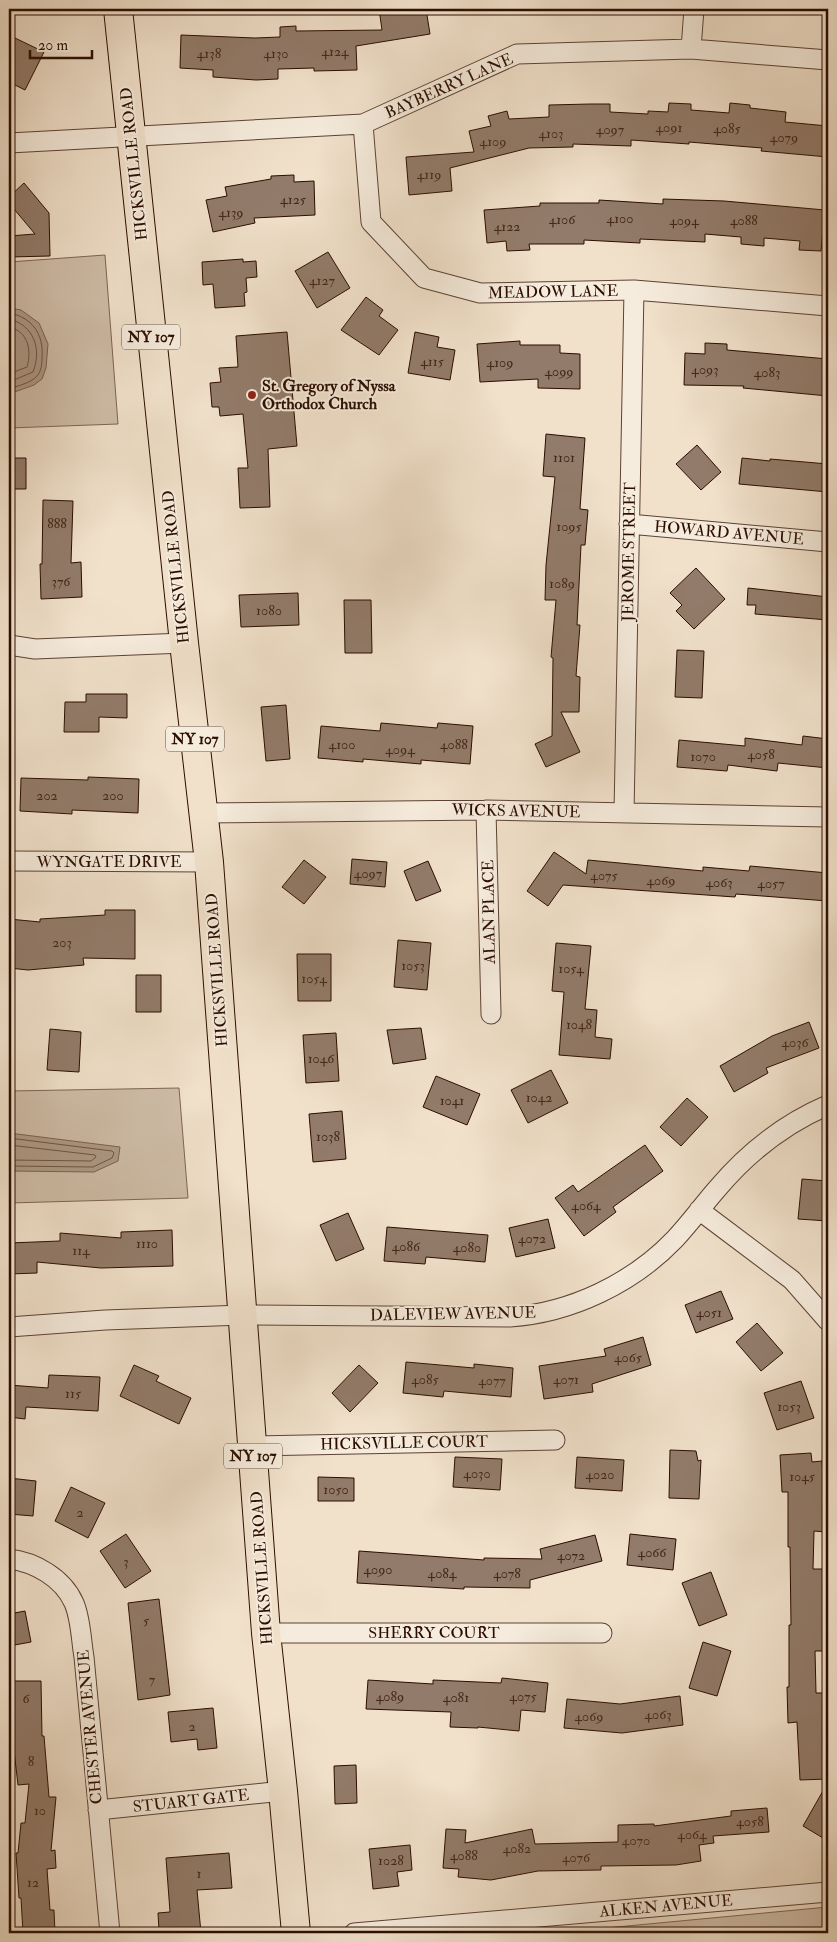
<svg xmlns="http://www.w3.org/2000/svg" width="837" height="1942" viewBox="0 0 837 1942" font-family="'IM FELL Double Pica',serif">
<rect width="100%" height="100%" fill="#f1e1cb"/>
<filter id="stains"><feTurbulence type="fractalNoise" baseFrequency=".004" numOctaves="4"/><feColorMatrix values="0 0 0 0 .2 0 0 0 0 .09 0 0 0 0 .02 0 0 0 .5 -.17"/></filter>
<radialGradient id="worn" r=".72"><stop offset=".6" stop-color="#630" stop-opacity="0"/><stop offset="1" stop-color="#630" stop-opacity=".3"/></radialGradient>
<!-- green -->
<path fill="#cfbda8" stroke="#7d6554" d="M105,255L118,424L9,428V262Z
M179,1088L188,1198L9,1203V1091Z
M828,1907V1933H553Z"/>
<!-- water -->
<path fill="#ae9986" stroke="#7a6150" d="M10,308L21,310L39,323L48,344L46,368L42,379L34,385L9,394V309Z
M9,1133L120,1147L118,1161L94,1172L9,1171Z"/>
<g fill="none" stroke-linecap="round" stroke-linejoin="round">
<!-- shore -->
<path stroke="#6c5343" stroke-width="1" d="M9,313C32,317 44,334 42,358C42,364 41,372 37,376C31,383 17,386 9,389
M9,319C34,325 42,349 33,372L9,382
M9,327C28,331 32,350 27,367L9,374
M9,1138L112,1151L114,1153L112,1158L93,1167L9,1166
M9,1145L95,1155L96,1157L91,1161L9,1160"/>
</g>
<!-- building -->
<path fill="#927b6a" stroke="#2b0d00" d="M379,9H426L430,34L356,46L357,70L314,71V68L278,69V79L256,80L213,77V70L180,68L181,35L255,38L280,37V27L296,26V31L382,30Z
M15,38L44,52L25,90L9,82V52Z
M669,103L691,104V110L729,113L730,103L750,105V108L786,112L785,122L828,126V157L761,151L762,148L689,142V144L631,140V146L573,144V147L529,148L450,168L452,191L409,195L406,157L474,152L469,131L491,126L488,116L507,111L509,119L549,117V105L590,104H610V112L648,114V111L668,112Z
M294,175V182L314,181L315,215L254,218L255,223L213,232L206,200L227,196L225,187L271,179V176Z
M24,183L49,213L50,256L9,257V236L35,234L9,203V197Z
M663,199L724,201L825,210L821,251L799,250L800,241L764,238V246L741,244V237L705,234V242L640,239V243L584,240V244H529L530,250L507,251L506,241L487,243L484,210L540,206V203H599V200L663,204Z
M328,252L350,288L317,308L295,271Z
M243,259V262L256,261L257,277L246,278L247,292L244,293L245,306L215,308L213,284L203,285L202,262Z
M366,297L383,310L379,316L398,330L379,355L341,330Z
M287,332L297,446L268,449L270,507L240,508L238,468H248L243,414L220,416L219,407H212L210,383L221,382L219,368L238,367L236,336Z
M415,332L439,337L437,347L455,350L450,380L408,373Z
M520,341V345H560V353L580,354V389L538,388V379L480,382L477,344Z
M705,343L727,344V350L828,359V396L743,388L744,386L684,385L685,353L705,354Z
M546,434L585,438L580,509L588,510L585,545H581L577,625H580L576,676L580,677L579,712H561L580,752L546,767L535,744L552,736L553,658L551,657L556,600H545L546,565L555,477L543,476Z
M697,445L721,472L701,490L676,464Z
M9,458H26V489H9Z
M742,458L770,461V459L828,464V492L739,484Z
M43,500L73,501L71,563L81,562L82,597L41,599L40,564H42Z
M696,568L725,599L694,629L676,611L682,605L670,593Z
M748,588L828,597V620L755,614L756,605H747Z
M298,593L299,625L241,627L239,595Z
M344,600H371L372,653H345Z
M677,650L704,651L702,698L675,697Z
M86,694H127V718L99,717V732H64L65,702H86Z
M286,705L290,759L266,761L261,707Z
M381,723L437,728L438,723L473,726L470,764L421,760V764L363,759V762L318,758L321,726L380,731Z
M803,736L828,739V768L778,763L777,771L728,765L727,771L677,767L679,740L745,746V738L802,745Z
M88,777L139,779L138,813L72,810V814L20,811L21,778L88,780Z
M554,852L586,874L588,860L703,871V867L749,871L750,866L828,873V901L736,894L735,897L563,885L548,906L527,891Z
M352,859L387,862L385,887L350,884Z
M304,860L326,877L304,904L282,887Z
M428,861L441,891L416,901L404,871Z
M105,910H135V959L83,958L84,965L28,970L9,968V919L40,922V919L105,915Z
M398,940L431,943L427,990L394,987Z
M556,943L591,946L585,1009L597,1010L595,1037L612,1039L610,1059L559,1055L564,992L552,991Z
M297,954H331V1001H298Z
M136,975H161V1012H136Z
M809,1022L819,1048L766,1068L768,1073L734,1092L720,1066L772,1036Z
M421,1028L426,1059L393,1064L387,1030Z
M50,1029L81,1032L79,1072L47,1070Z
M336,1033L339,1081L306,1083L303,1035Z
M551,1070L568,1103L528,1123L511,1090Z
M436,1076L480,1094L467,1125L423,1107Z
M687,1098L708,1117L681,1146L660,1127Z
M342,1111L346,1159L313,1162L309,1114Z
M645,1145L663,1171L613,1207L616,1212L584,1236L555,1198L573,1185L578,1192Z
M802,1179L828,1181V1221L798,1219Z
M348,1213L364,1249L336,1261L320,1225Z
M548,1219L555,1248L516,1257L509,1228Z
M387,1227L488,1235L485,1262L426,1257L425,1264L384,1261Z
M172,1230L173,1266L101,1268L37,1262V1273L9,1274V1243L60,1241V1233L121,1238V1232Z
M721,1291L733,1319L696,1333L685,1305Z
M757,1323L783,1353L761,1371L736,1342Z
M643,1337L651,1365L592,1384L593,1392L544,1399L539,1366L606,1356L604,1349Z
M406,1362L474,1368V1364L513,1368L511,1397L444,1391L443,1397L403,1393Z
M134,1365L159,1376L156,1381L191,1398L179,1424L120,1396Z
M359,1365L378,1383L350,1412L332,1393Z
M49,1375L100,1377L98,1411L26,1407L25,1419L9,1417V1385L48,1388Z
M801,1381L814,1418L777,1430L764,1393Z
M670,1450L696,1451L698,1461L701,1460L699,1499L669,1498Z
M811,1453L812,1462L822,1461L826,1515V1532L814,1531L813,1569H828V1651H815L816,1693H828V1768H827V1779L800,1780L797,1722L788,1723L787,1687H789V1625H791L790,1547H788V1492H782L780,1455Z
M455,1457L502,1459L500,1490L453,1487Z
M577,1457L624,1460L622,1491L575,1488Z
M318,1477L354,1478V1501H318Z
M9,1478L36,1481L33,1516L9,1514Z
M71,1487L105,1503L88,1538L55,1521Z
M126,1534L151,1571L125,1588L100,1551Z
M630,1534L676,1539L673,1570L627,1565Z
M595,1535L602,1561L530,1580V1588L464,1587V1589L357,1583L359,1551L484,1560V1558L542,1559L540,1549Z
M711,1572L727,1615L699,1626L682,1583Z
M159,1599L170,1695L138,1700L128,1603Z
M25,1611L31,1642L9,1646V1614Z
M703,1642L731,1651L717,1696L689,1688Z
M502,1678L548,1683L545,1712L521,1710L519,1731L478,1727V1728L450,1727L451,1712L366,1709L368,1680L433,1684V1680L501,1683Z
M10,1681H41L42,1736H44L49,1797H56L51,1851L55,1850L56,1868L47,1869L50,1910H54L55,1933H23L21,1898H19L16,1853H18L21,1823H25L29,1784L18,1785L10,1716Z
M680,1696L683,1725L622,1733L564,1728L567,1699L620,1704Z
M213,1708L217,1748L198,1750L197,1739L171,1742L168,1712Z
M356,1765L357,1803L335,1804L334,1766Z
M828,1782V1841L803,1826Z
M767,1808L769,1832L713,1836L714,1843L699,1845L701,1861L676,1865L601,1866V1870L538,1871L491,1880L458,1877L459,1869L443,1868L446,1829L466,1830L465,1843L532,1829L535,1844L618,1842V1825L654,1824V1826L731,1816V1811Z
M410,1845L412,1870L397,1872L399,1886L373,1889L369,1849Z
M229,1853L232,1888L197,1890L201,1933H170V1930H159L158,1913L170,1912L166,1858Z"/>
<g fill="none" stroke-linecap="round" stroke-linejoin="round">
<!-- minor casing -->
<g stroke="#5c4233" stroke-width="21">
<path id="minor" d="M691,49L694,9
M363,124L371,222L424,278L480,293L634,290L828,306
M9,143L363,124L517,54L691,49L828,60
M629,524L828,542
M9,645L35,649L184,643
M486,810L491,1014
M203,813L486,810L828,817
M624,813L634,290
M9,861L209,862
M699,1210L792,1280L828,1321
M9,1327L105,1320L243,1315L510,1317C571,1313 633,1283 675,1239C690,1223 703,1205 717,1189C748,1152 784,1124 828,1105
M253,1446L555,1440
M9,1559C35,1562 63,1578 74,1603C81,1619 81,1640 84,1657L110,1933
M266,1633H602
M98,1810L283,1791
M354,1933L828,1892"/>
</g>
<!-- primary casing -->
<g stroke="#2b0d00" stroke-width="30">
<path id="primary" d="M118,9L184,643L209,862L266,1633L283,1791L296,1933"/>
</g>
<!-- minor -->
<use href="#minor" stroke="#f6ecdd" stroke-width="19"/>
<!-- primary -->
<use href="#primary" stroke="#f1e1cb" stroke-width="28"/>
</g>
<!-- markers -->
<circle fill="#8f2418" stroke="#f6ecdd" stroke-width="2" cx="252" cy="395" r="5"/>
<g text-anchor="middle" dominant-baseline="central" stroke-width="4" stroke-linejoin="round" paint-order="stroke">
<!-- number labels -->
<g font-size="14" fill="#45281a">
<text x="335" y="51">4124</text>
<text x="209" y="53">4138</text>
<text x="276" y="53">4130</text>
<text x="669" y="127">4091</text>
<text x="727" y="128">4085</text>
<text x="610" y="129">4097</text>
<text x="551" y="133">4103</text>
<text x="784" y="137">4079</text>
<text x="493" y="141">4109</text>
<text x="429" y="174">4119</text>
<text x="293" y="199">4125</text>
<text x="231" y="212">4139</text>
<text x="620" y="218">4100</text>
<text x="562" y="219">4106</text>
<text x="684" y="220">4094</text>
<text x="744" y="220">4088</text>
<text x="507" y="226">4122</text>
<text x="322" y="280">4127</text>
<text x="432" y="361">4115</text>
<text x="500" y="362">4109</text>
<text x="705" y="369">4093</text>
<text x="559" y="371">4099</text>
<text x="767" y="372">4083</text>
<text x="564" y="457">1101</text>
<text x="57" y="523">888</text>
<text x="569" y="526">1095</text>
<text x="61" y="581">376</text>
<text x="562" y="583">1089</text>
<text x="269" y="610">1080</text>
<text x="342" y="744">4100</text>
<text x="454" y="744">4088</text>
<text x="400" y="749">4094</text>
<text x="761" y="754">4058</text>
<text x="703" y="756">1070</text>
<text x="47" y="795">202</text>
<text x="113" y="795">200</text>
<text x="368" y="873">4097</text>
<text x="604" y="875">4075</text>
<text x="661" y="880">4069</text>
<text x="719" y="882">4063</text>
<text x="771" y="883">4057</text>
<text x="62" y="942">203</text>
<text x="413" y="965">1053</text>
<text x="571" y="968">1054</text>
<text x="314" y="978">1054</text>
<text x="579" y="1024">1048</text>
<text x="795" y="1042">4036</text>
<text x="321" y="1058">1046</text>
<text x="539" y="1097">1042</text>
<text x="452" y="1100">1041</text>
<text x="328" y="1136">1038</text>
<text x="586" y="1205">4064</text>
<text x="532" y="1238">4072</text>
<text x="147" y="1243">1110</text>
<text x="406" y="1246">4086</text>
<text x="467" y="1247">4080</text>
<text x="81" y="1250">114</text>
<text x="709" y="1312">4051</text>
<text x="628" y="1357">4065</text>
<text x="425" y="1379">4085</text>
<text x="566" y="1379">4071</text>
<text x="492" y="1380">4077</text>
<text x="73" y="1393">115</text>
<text x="789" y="1406">1053</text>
<text x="477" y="1473">4030</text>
<text x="600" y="1474">4020</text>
<text x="802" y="1476">1045</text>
<text x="336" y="1489">1050</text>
<text x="80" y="1512">2</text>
<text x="652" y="1552">4066</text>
<text x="571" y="1555">4072</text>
<text x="126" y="1561">3</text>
<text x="378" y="1569">4090</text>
<text x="442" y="1573">4084</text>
<text x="507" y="1573">4078</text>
<text x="146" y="1620">5</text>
<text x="152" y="1679">7</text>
<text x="390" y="1696">4089</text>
<text x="523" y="1696">4075</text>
<text x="456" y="1697">4081</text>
<text x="26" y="1698">6</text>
<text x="658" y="1714">4063</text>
<text x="589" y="1716">4069</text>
<text x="192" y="1726">2</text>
<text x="31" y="1761">8</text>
<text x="40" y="1810">10</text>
<text x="750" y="1821">4058</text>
<text x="692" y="1834">4064</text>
<text x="636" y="1840">4070</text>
<text x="517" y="1848">4082</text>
<text x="464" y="1855">4088</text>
<text x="576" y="1857">4076</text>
<text x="391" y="1860">1028</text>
<text x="199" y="1873">1</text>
<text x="33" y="1882">12</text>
</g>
<!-- shield labels -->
<g fill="#f6ecdd" stroke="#685042" stroke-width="1">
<rect x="122" y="324.5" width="58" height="25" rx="4"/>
<rect x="166" y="726.5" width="58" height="25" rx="4"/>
<rect x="224" y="1443.5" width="58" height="25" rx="4"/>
</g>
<g font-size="15" font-weight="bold" fill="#2b0d00">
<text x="151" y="337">NY 107</text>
<text x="195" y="739">NY 107</text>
<text x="253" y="1456">NY 107</text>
</g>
<!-- street labels -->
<g font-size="16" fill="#2b0d00" stroke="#f6ecdd">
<text transform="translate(449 86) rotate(-24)">BAYBERRY LANE</text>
<text transform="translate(134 164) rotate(-96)">HICKSVILLE ROAD</text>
<text transform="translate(553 292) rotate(-1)">MEADOW LANE</text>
<text transform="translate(729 533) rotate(5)">HOWARD AVENUE</text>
<text transform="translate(629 552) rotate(-89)">JEROME STREET</text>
<text transform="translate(176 567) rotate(-96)">HICKSVILLE ROAD</text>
<text transform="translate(516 811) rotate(1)">WICKS AVENUE</text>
<text x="109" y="862">WYNGATE DRIVE</text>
<text transform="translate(489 912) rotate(-91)">ALAN PLACE</text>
<text transform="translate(217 970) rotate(-94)">HICKSVILLE ROAD</text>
<text transform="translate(453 1314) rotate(-1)">DALEVIEW AVENUE</text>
<text transform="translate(404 1443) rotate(-1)">HICKSVILLE COURT</text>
<text transform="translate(262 1568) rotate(-94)">HICKSVILLE ROAD</text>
<text x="434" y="1633">SHERRY COURT</text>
<text transform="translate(90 1727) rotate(-95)">CHESTER AVENUE</text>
<text transform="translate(191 1801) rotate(-6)">STUART GATE</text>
<text transform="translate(666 1906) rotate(-5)">ALKEN AVENUE</text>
</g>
<!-- poi labels -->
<g font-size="16" font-weight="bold" fill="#2b0d00" stroke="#f6ecdd" text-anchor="start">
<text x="262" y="386">St. Gregory of Nyssa<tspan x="262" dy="18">Orthodox Church</tspan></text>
</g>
</g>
<!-- margin -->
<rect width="837" height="1942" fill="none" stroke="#f1e1cb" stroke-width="30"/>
<rect x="10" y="10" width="817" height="1922" fill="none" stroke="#2b0d00" stroke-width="2.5"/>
<rect x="15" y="15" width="807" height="1912" fill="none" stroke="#2b0d00"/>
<!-- scale -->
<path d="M30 50v8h62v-8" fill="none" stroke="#2b0d00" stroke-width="2.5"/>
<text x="38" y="50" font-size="15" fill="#2b0d00" stroke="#f6ecdd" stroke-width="4" paint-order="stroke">20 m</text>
<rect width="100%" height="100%" filter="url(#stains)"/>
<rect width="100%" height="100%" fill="url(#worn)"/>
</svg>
